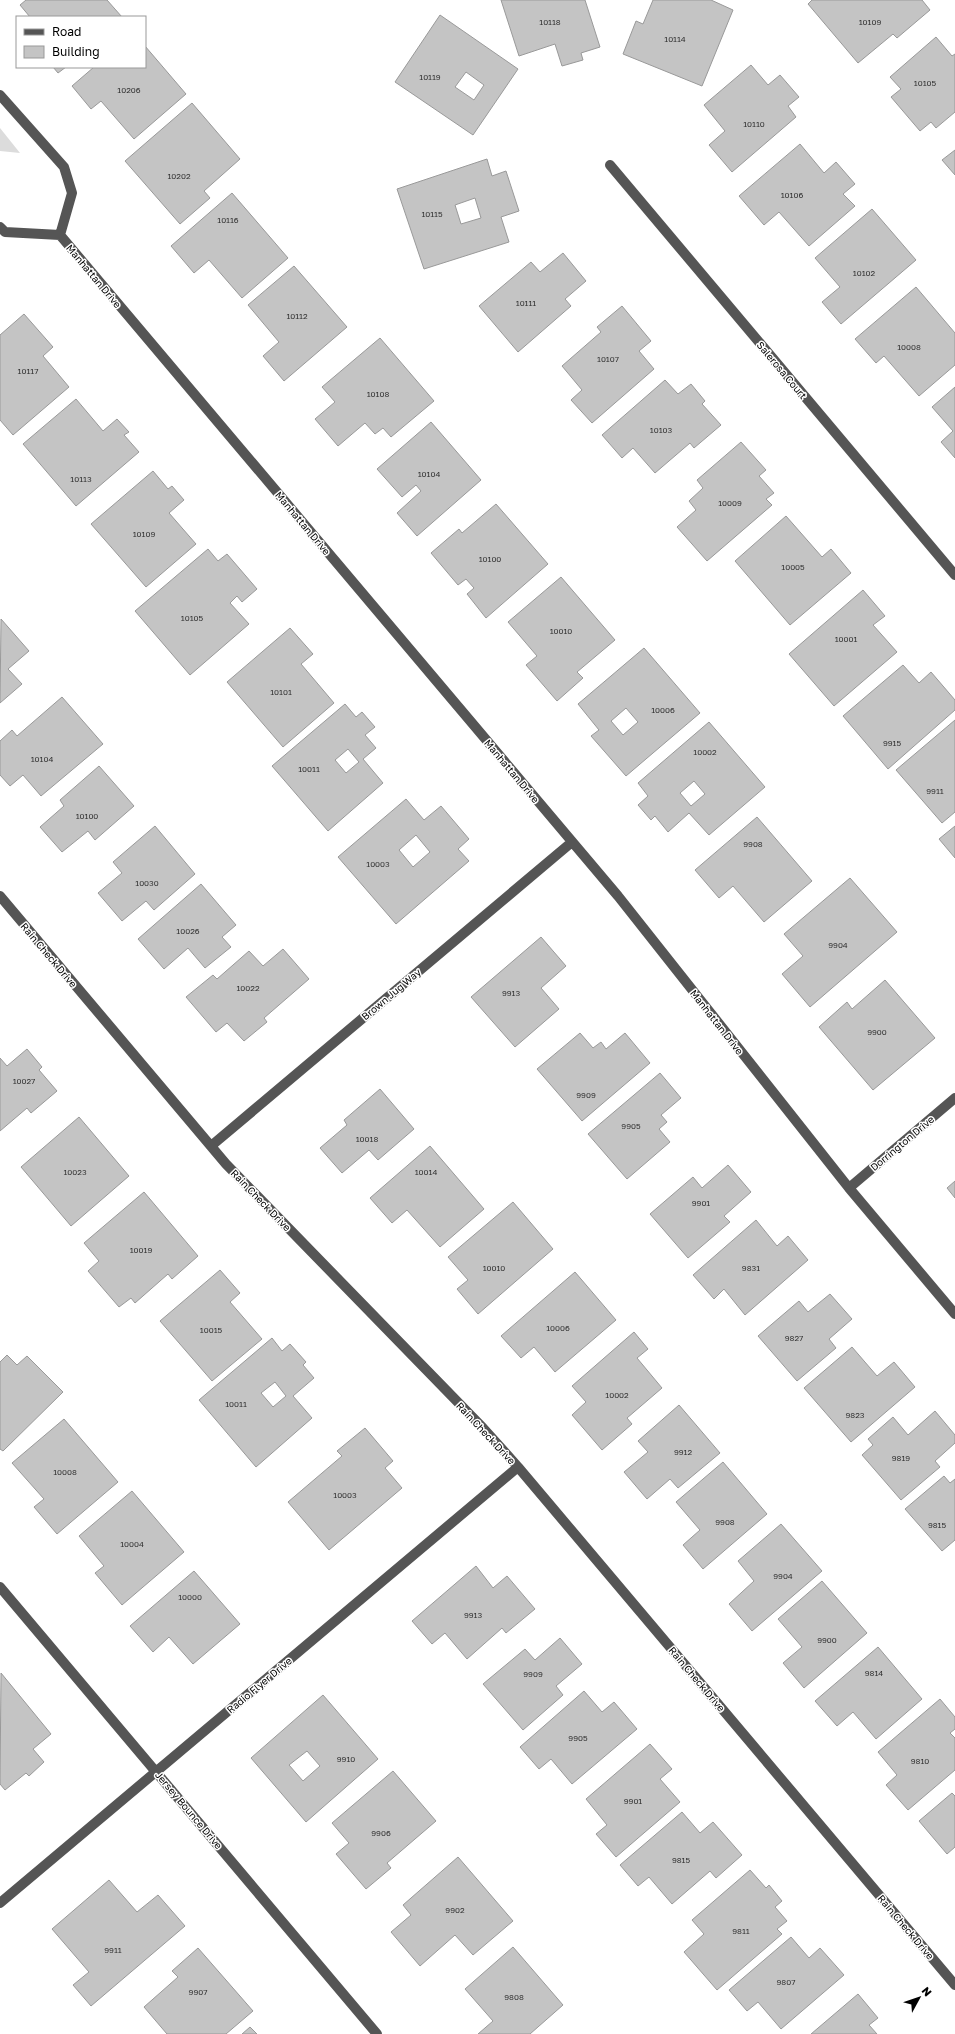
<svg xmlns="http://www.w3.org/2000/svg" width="955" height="2034" viewBox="0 0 955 2034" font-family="'Golos Text',sans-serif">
<rect width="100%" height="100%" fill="#fff"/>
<!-- green -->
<path fill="#dcdcdc" d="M0,128L20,153L0,151Z"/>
<!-- building -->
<path fill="#c4c4c4" stroke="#999" fill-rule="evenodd" d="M26,0H107L122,17H30L20,5Z
M501,0H585L600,47L581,53L583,60L562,66L555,44L519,56Z
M653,0H711L733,10L702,86L623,54L636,21L643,24Z
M812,0H922L930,10L897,38L893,34L858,63L808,4Z
M440,15L518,69L473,135L395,82ZM466,72L484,85L474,100L455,87Z
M936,37L952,56L955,54V112L936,128L931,122L920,131L891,97L901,89L890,77Z
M145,46L186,94L134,139L101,101L91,109L72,86L94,67H145Z
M751,65L768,85L780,75L799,97L788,106L796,117L732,172L709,145L725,131L704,105Z
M53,67H66L58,73Z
M192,103L240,159L204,191L210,198L180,224L125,161Z
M800,144L824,173L836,162L855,184L843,194L855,206L809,246L779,212L764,225L739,196Z
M955,150V175L942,160Z
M487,159L492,176L506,171L519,211L501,217L509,242L424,269L397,189ZM475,198L481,218L461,224L455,205Z
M232,193L288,258L242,298L209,260L194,273L171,246Z
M872,209L916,260L841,324L822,302L840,287L815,258Z
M563,253L586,281L565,299L571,306L518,352L479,306L531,262L540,272Z
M294,266L347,327L284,381L263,356L279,342L248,305Z
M916,287L955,333V365L919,396L884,356L876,363L855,339Z
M622,306L651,341L639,351L654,369L592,423L571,400L582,390L562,366L601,332L597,327Z
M24,314L53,347L43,356L69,387L13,435L0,420V335Z
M380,338L434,401L391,437L383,428L375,434L365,423L338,446L315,419L335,402L322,387Z
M665,380L678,394L691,384L705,401L702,404L721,425L694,448L690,443L655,473L633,448L622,458L602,435Z
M955,387V458L941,442L953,431L932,407Z
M76,399L103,431L117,419L129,432L124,435L139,452L76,506L23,444Z
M431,422L481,480L417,536L397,513L421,491L416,485L402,497L377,469Z
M741,442L766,470L759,476L774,493L766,499L772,505L707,561L677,527L696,510L689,501L703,488L697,480Z
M153,471L168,489L172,486L184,500L169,513L196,544L146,587L91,524Z
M496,504L548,564L486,618L467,594L474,588L466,579L458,585L431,553L459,529L462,533Z
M786,516L822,557L831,549L851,573L790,625L735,561Z
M208,549L218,561L227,554L257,589L242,602L237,596L230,603L249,624L190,675L135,611Z
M561,577L615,640L577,672L583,678L557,701L526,665L537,656L508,622Z
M863,590L885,616L873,625L897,652L834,706L789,654Z
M1,619L29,651L8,669L22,684L0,703Z
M290,628L313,654L301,664L334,703L283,747L227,682Z
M644,648L700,713L626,776L591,736L599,730L578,704ZM626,708L638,722L623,735L611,721Z
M903,665L919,683L931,672L955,700V710L888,769L843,716Z
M62,697L103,744L41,796L23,775L10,786L0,775V741L12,730L17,736Z
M345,704L356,717L362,712L375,727L365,735L376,748L363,759L383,783L328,831L272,766ZM348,749L359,762L346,773L335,760Z
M955,720V812L942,823L896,770Z
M709,722L765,787L709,835L689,813L668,832L655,816L651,820L638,805L648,796L638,783ZM694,781L705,794L691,806L680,793Z
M99,766L134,806L95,840L88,831L62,852L40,827L64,806L60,800Z
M406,799L424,820L441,806L469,839L458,849L469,861L396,924L338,857ZM416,835L430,852L413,867L399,850Z
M757,817L812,881L764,922L733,886L719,898L695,870Z
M155,826L195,874L154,910L146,901L122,921L98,893L122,873L113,862Z
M955,826V858L939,839Z
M850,878L897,932L810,1007L782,974L803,956L784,934Z
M201,884L236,925L222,937L231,947L205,968L188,948L164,969L138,939Z
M541,937L566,966L541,988L559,1009L515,1047L471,997Z
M283,949L309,979L264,1018L267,1022L244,1041L227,1023L216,1032L186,997L213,975L217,979L249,951L263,966Z
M885,980L935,1038L873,1090L819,1027L847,1002L852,1009Z
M580,1033L593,1048L601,1042L606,1049L625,1033L650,1063L582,1121L537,1069Z
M27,1049L42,1067L39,1070L57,1091L31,1113L27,1108L0,1131V1058L7,1066Z
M660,1073L681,1098L661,1115L667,1122L659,1129L670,1142L627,1179L588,1134Z
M380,1089L414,1129L378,1160L369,1150L342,1173L320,1148L347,1125L344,1120Z
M79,1117L129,1176L71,1226L21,1167Z
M430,1146L484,1209L440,1247L407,1210L392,1223L370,1198Z
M728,1165L751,1192L724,1216L730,1222L688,1258L650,1214L693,1177L702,1188Z
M955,1181V1198L947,1188Z
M144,1192L198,1256L172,1279L168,1274L135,1303L131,1298L119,1307L88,1271L99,1261L84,1243Z
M513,1202L553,1249L478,1314L457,1289L468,1280L448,1257Z
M756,1220L777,1246L788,1236L808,1260L745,1315L724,1289L714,1299L693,1275Z
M220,1270L240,1293L230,1302L262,1339L212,1381L160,1321Z
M575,1272L616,1320L555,1372L534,1347L521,1358L501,1336Z
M830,1294L852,1319L829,1339L836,1348L797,1381L758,1336L799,1301L808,1312Z
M634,1332L648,1349L637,1358L662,1388L627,1418L632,1424L602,1450L572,1415L586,1402L572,1386Z
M272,1338L282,1351L290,1344L306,1362L303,1365L314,1378L293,1396L312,1418L256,1467L199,1400ZM275,1382L286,1396L273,1407L261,1393Z
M852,1347L877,1376L894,1362L915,1387L851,1442L804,1388Z
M7,1355L17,1365L27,1356L63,1392L3,1451L0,1449V1362Z
M679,1405L720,1453L678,1488L670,1479L647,1499L624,1472L648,1452L638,1441Z
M935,1411L955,1435V1443L935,1461L940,1467L901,1500L862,1455L873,1445L868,1439L893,1417L908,1435Z
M64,1419L118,1482L57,1534L34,1507L44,1499L12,1463Z
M365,1428L393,1461L385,1468L402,1488L329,1550L288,1502L342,1456L337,1451Z
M723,1462L767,1514L703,1569L683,1545L700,1530L676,1502Z
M944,1476L950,1483L955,1479V1540L942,1551L905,1509Z
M132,1491L184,1552L122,1605L95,1573L104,1566L79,1536Z
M781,1524L822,1571L752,1631L729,1604L754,1581L738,1561Z
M476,1566L493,1588L507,1576L535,1609L506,1633L502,1628L467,1659L445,1633L432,1644L412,1621Z
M194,1571L240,1624L193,1664L169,1637L153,1652L130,1626Z
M822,1581L867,1633L804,1688L783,1663L802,1647L778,1619Z
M560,1638L582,1664L556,1686L563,1695L523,1730L483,1684L525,1649L535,1660Z
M878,1647L922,1699L876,1739L853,1712L837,1726L815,1701Z
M1,1673L51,1734L33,1749L44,1762L29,1776L26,1773L5,1790L0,1784Z
M584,1691L602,1712L614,1702L637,1729L572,1784L551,1759L539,1769L520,1747Z
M323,1695L378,1759L306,1822L251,1758ZM307,1751L320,1766L303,1781L289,1765Z
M940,1699L955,1717V1729L950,1733L955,1738V1770L908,1810L886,1785L897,1775L878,1752Z
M650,1744L672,1769L660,1779L680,1802L616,1857L596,1834L607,1825L586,1799Z
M393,1771L436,1821L387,1863L391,1868L366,1889L336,1854L349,1843L332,1823Z
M952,1793L955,1796V1847L947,1854L919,1821Z
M682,1812L700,1833L713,1822L742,1855L716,1878L710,1871L672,1904L649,1877L638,1886L620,1865Z
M458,1857L513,1921L473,1955L455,1935L420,1966L391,1932L411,1915L403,1905Z
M750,1870L766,1888L769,1885L782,1901L775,1907L787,1921L777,1929L782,1934L717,1990L684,1952L704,1934L692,1920Z
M109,1880L137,1912L158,1895L185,1926L91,2006L73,1985L89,1972L52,1929Z
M791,1937L809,1958L820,1948L844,1975L781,2029L758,2002L747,2011L729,1990Z
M513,1947L563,2005L530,2034H478L493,2021L465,1989Z
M198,1948L253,2011L226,2034H167L144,2007L178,1977L172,1971Z
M858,1994L878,2018L869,2025L877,2034H811Z
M250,2027L257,2034H242Z"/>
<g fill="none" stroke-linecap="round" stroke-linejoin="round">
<!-- minor -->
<path stroke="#555" stroke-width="10" d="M0,95L64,167L72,193L60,235
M610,165L955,575
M0,227L5,232L60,235L618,896L849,1188L955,1314
M0,896L226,1164L483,1428L518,1467L955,1985
M211,1146L572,842
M849,1188L955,1098
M0,1587L377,2034
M0,1903L518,1467"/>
</g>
<g text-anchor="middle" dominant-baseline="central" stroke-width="3" stroke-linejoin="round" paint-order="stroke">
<!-- number labels -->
<g font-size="8" fill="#313131">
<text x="550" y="22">10118</text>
<text x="870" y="22">10109</text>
<text x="675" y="39">10114</text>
<text x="430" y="77">10119</text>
<text x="925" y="83">10105</text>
<text x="129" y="90">10206</text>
<text x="754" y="124">10110</text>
<text x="179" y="176">10202</text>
<text x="792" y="195">10106</text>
<text x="432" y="214">10115</text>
<text x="228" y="220">10116</text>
<text x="864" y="273">10102</text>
<text x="526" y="303">10111</text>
<text x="297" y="316">10112</text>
<text x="909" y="347">10008</text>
<text x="608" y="359">10107</text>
<text x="28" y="371">10117</text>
<text x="378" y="394">10108</text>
<text x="661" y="430">10103</text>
<text x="429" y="474">10104</text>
<text x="81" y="479">10113</text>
<text x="730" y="503">10009</text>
<text x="144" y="534">10109</text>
<text x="490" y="559">10100</text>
<text x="793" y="567">10005</text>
<text x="192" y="618">10105</text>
<text x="561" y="631">10010</text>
<text x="846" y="639">10001</text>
<text x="281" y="692">10101</text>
<text x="663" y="710">10006</text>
<text x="892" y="743">9915</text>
<text x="705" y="752">10002</text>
<text x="42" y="759">10104</text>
<text x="309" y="769">10011</text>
<text x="935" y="791">9911</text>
<text x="87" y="816">10100</text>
<text x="753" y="844">9908</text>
<text x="378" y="864">10003</text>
<text x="147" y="883">10030</text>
<text x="188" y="931">10026</text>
<text x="838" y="945">9904</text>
<text x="248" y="988">10022</text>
<text x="511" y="993">9913</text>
<text x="877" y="1032">9900</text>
<text x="24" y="1081">10027</text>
<text x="586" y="1095">9909</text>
<text x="631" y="1126">9905</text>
<text x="367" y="1139">10018</text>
<text x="75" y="1172">10023</text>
<text x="426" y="1172">10014</text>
<text x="701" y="1203">9901</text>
<text x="141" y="1250">10019</text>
<text x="494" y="1268">10010</text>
<text x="751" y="1268">9831</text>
<text x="558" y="1328">10006</text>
<text x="211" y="1330">10015</text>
<text x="794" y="1338">9827</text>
<text x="617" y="1395">10002</text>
<text x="236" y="1404">10011</text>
<text x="855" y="1415">9823</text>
<text x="683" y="1452">9912</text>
<text x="901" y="1458">9819</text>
<text x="65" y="1472">10008</text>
<text x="345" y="1495">10003</text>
<text x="725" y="1522">9908</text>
<text x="937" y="1525">9815</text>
<text x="132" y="1544">10004</text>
<text x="783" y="1576">9904</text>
<text x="190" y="1597">10000</text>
<text x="473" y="1615">9913</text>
<text x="827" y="1640">9900</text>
<text x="874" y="1673">9814</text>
<text x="533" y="1674">9909</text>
<text x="578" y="1738">9905</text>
<text x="346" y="1759">9910</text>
<text x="920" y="1761">9810</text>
<text x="633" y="1801">9901</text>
<text x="381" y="1833">9906</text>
<text x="681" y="1860">9815</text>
<text x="455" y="1910">9902</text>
<text x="741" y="1931">9811</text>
<text x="113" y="1950">9911</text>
<text x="786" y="1982">9807</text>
<text x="198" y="1992">9907</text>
<text x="514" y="1997">9808</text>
</g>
<!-- street labels -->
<g font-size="10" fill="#000" stroke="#fff">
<text transform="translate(94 276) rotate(50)">Manhattan Drive</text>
<text transform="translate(782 370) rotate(50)">Salerosa Court</text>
<text transform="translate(303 523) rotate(50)">Manhattan Drive</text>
<text transform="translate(512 771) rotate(50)">Manhattan Drive</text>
<text transform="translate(49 955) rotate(50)">Rain Check Drive</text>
<text transform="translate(391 994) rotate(-40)">Brown Jug Way</text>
<text transform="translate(717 1022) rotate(52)">Manhattan Drive</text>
<text transform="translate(902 1143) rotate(-40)">Dorrington Drive</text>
<text transform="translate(261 1200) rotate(46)">Rain Check Drive</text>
<text transform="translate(486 1433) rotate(47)">Rain Check Drive</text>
<text transform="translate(697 1679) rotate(50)">Rain Check Drive</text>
<text transform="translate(259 1685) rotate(-40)">Radio Flyer Drive</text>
<text transform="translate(189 1810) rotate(50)">Jersey Bounce Drive</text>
<text transform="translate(906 1927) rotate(50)">Rain Check Drive</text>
</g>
</g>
<!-- legend -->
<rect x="16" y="16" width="130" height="52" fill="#ffffff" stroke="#999999"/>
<rect x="24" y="29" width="20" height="6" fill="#555555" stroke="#999999"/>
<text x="52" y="36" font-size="12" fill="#000000">Road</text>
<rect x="24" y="46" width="20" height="12" fill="#c4c4c4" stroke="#999999"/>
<text x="52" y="56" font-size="12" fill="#000000">Building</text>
<!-- north arrow -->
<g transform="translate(919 1998) rotate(50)" stroke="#ffffff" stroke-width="3" paint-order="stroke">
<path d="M0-3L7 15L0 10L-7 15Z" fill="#000000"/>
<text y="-6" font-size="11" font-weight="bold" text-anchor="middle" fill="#000000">N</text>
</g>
</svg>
